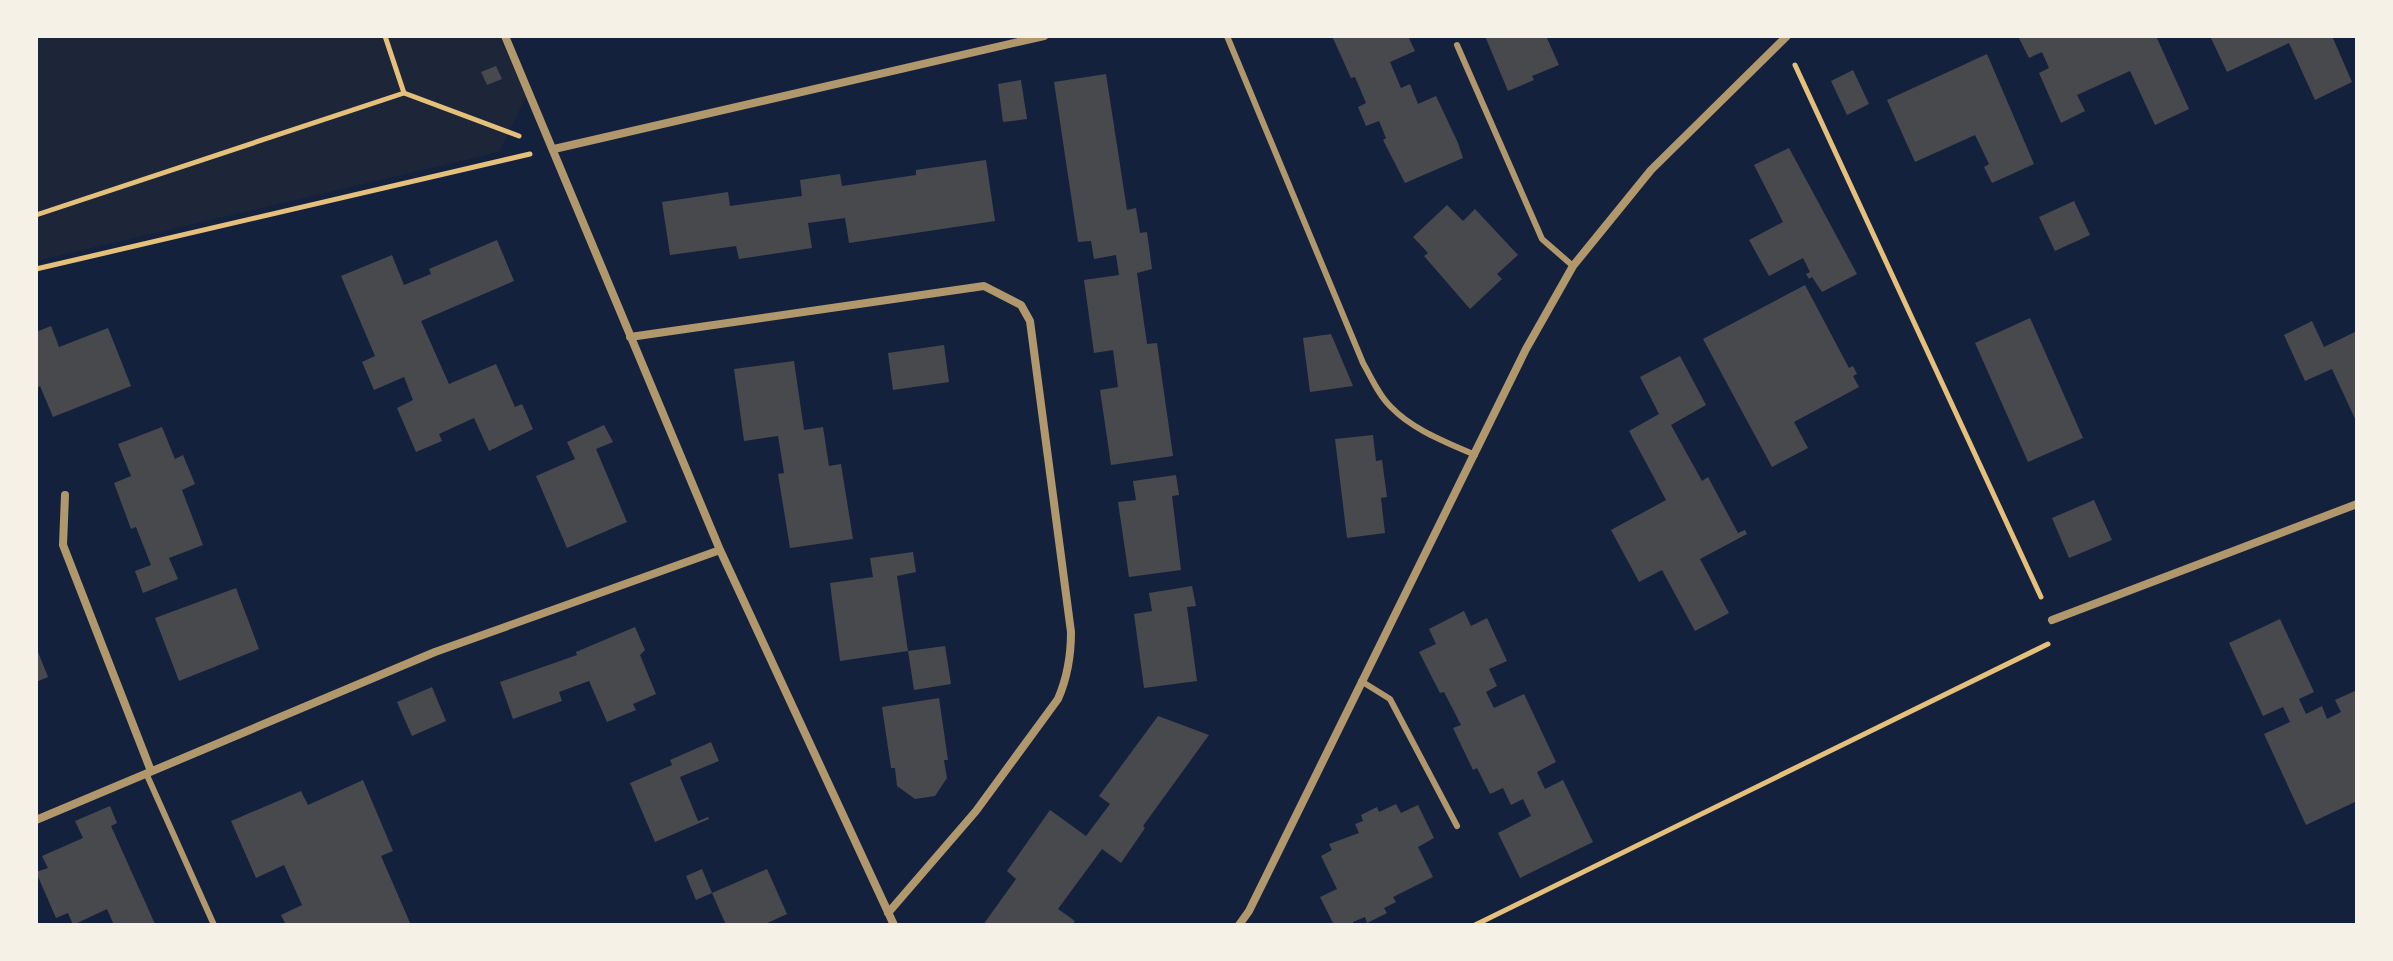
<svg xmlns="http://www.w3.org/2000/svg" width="2393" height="961" viewBox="0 0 2393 961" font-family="Lora,serif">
<rect width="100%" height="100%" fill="#14213d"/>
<!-- green -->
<path fill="#1d2539" d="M36,36H499L526,97L499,152L36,261Z"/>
<!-- building -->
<path fill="#48494c" d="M1332,36H1408L1415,51L1390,62L1401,88L1410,84L1418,104L1436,96L1458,143L1463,158L1405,183L1383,140L1386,138L1379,121L1366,126L1358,107L1366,103L1355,77L1351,78Z
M1485,36H1546L1559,65L1532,76L1534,80L1508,91Z
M2018,36H2156L2189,109L2155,125L2130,71L2077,95L2085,111L2061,123L2039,73L2049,68L2042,52L2029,58Z
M2210,36H2332L2352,82L2315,100L2289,43L2227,72Z
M1987,54L2034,164L1992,183L1984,167L1989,164L1975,135L1915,162L1887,100Z
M496,66L502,79L487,85L481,72Z
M1853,70L1869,104L1847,115L1831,81Z
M1106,74L1127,210L1136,208L1140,233L1147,232L1152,269L1137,273L1147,344L1157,343L1173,456L1111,465L1100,390L1118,387L1113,350L1094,353L1084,280L1119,275L1116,255L1094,259L1091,241L1078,242L1054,82Z
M1021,80L1027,119L1003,122L998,84Z
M1789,148L1857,274L1822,292L1812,277L1809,279L1806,274L1810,272L1803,258L1769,276L1749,240L1783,222L1754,165Z
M986,160L995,221L849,243L845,218L808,223L812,248L739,259L736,246L670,255L662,202L728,192L730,206L802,196L800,180L840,174L842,186L916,175V170Z
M2074,201L2090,235L2055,251L2039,217Z
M1447,205L1463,221L1475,209L1518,255L1497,274L1502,279L1470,309L1424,256L1428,253L1413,237Z
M497,240L514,281L421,321L449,384L496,364L515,407L522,404L533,429L489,451L474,418L439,434L442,441L416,452L397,408L413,400L404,377L374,390L362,362L375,356L341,276L392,255L404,285L431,274L429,269Z
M1805,285L1849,368L1853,366L1857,374L1853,376L1859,387L1794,422L1808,448L1772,467L1703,339Z
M2030,318L2083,438L2028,462L1975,343Z
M2312,321L2324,347L2357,331V423L2332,369L2305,381L2284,335Z
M51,326L59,347L108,328L131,386L53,417L40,386L36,388V332Z
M1331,334L1353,386L1310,392L1303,338Z
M944,345L949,382L893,390L888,353Z
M1680,356L1706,405L1671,425L1702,481L1708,477L1738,533L1745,530L1747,534L1700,559L1729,613L1695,631L1662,570L1639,582L1611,530L1666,500L1629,431L1659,414L1640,377Z
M794,361L804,430L823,427L829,466L841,464L853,539L790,548L778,474L784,473L778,436L744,441L734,369Z
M604,425L613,442L596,449L627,522L567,548L536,476L575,459L567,442Z
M162,427L175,459L183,455L195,484L182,490L203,545L169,558L178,579L143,593L135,571L151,565L136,527L131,529L114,483L131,476L118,444Z
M1373,435L1376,461L1382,460L1387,497L1381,498L1385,533L1347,538L1335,439Z
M1176,475L1179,495L1172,496L1181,570L1129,577L1118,502L1136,500L1133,481Z
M2094,500L2112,540L2069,558L2052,518Z
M913,552L916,572L897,576L908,651L840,661L830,583L873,577L870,558Z
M1192,586L1196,606L1187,607L1197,681L1144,688L1134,614L1152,611L1149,593Z
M236,588L259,649L179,681L155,618Z
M1464,611L1471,626L1487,618L1507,661L1489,669L1497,686L1486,692L1494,708L1524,694L1556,762L1537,772L1545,789L1563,780L1593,842L1520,878L1498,833L1531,816L1523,799L1511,805L1503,788L1490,794L1477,768L1473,770L1453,728L1461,725L1444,692L1440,693L1419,652L1436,644L1429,629Z
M2280,619L2314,692L2299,699L2306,714L2322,706L2327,719L2341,712L2335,700L2357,690V801L2306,825L2264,734L2290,722L2283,707L2263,716L2229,643Z
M635,627L645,650L640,655L656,694L633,704L636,710L607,722L589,681L559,692L562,701L513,719L500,682L577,655L576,652Z
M945,646L951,684L914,690L908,651Z
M36,647L48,677L36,682Z
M432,687L446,721L412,736L397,702Z
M939,698L948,760H944L947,778L935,796L915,799L897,786L895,768H891L882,707Z
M1158,716L1209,735L1143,826L1145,828L1121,863L1102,849L1058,909L1075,921L1072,925H983L1016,879L1007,871L1050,810L1086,836L1110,804L1099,796Z
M711,742L719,761L680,777L698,821L708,817L709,819L655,842L630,783L672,765L670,760Z
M363,780L393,851L381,856L411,925H286L281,915L302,905L284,865L256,878L231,821L301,791L308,805Z
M1396,804L1401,813L1418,805L1434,838L1418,847L1433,877L1393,897L1396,902L1384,908L1387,913L1367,923L1365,917L1353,922L1354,925H1334L1320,897L1337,889L1321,856L1332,850L1329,844L1359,833L1355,824L1363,821L1361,815L1377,807L1379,812Z
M110,806L117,823L111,826L155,924L152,925H114L107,909L73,925L68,913L56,918L36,872L48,868L42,856L83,838L75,821Z
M702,869L712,893L767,869L787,914L763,925H726L712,893L696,900L686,876Z"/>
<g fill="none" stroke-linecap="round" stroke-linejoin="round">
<!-- path -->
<path stroke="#e5c07b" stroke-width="5" d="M1795,65L2041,597
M404,93L519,136
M36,215L404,93L385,36
M36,269L530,154
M1475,925L2048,644"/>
<!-- service -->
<path stroke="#b1986c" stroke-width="6" d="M1227,36L1363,363C1371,377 1379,396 1391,407C1413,430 1446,442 1475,455
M1457,45L1542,239L1573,266
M1361,681L1390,699L1457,826
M146,773L214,925"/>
<!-- minor -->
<path stroke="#b1986c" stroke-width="8" d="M505,36L720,550L894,925
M554,149L1044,36
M630,337L984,286L1021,305L1030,321L1071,632C1071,656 1068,676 1058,699L976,811L888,913
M65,495L63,545L151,771
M2052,620L2357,504
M36,820L435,652L720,550
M1239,925L1249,911L1526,349L1573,266L1651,170L1787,36"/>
</g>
<!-- border -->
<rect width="2393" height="961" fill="none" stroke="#f6f1e7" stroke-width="76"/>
</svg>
